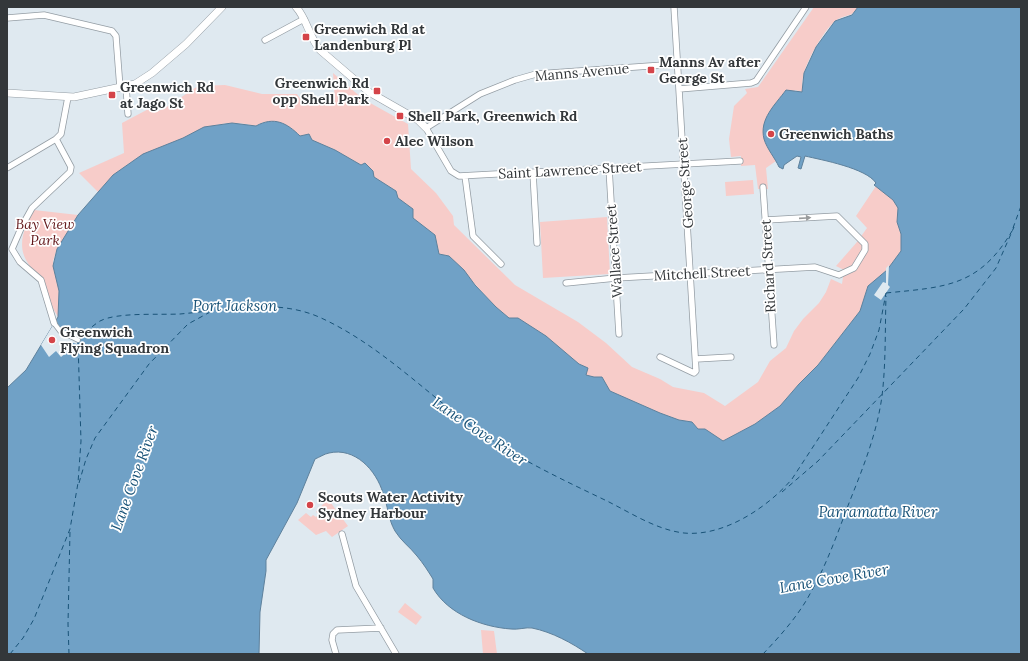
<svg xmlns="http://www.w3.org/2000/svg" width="1028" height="661" viewBox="0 0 1028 661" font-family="Lora,serif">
<rect width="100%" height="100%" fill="#dfe9f0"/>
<!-- green -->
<path fill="#f7ccc9" d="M814,7H858C853,17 847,14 838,19C825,27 808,59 804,73C802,79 802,86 802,92L795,90L764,140L776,161L766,168L768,189H758L755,165L741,166V156L731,157L729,139L734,106L747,93L745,89L758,87Z
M333,73L363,99L408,124L411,169L436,193L453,216L454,225L515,285L578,322L606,343L632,367L660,379L673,387L704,393L725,406L758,382L770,361L786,348L794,331L803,319L819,303L826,292L831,279L842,284L844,270L836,266L857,242L867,228L856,216L876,186L893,200L898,208L897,222L901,234V251L887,270L868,286L860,311L818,365L799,384L780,406L755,424L723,441L705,429H698L692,422L679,420L660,413L610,391L602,377H594L586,375L588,368L579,364L566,353L518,318H509L496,307L449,256L439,254L435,235L413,218L398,198L396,191L374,177L365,163L361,165L335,150L264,122L256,126C222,118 210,127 180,140C141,156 126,160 98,192L79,173L124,153L122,123L156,105V112L165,108L198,86L225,85L262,94H297L301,100L323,104L335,101Z
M753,180L754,194L726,196L725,182Z
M34,210L78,215L57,249L53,261L59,291L58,317C51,306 47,295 41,283C37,275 30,268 26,260C17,243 25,226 34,210Z
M607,217L610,274L543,278L540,222Z
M325,495L348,526L332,537L326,531L316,535L298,520L306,513L311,517L313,515L316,517L319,514L316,512L326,501Z
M405,603L422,617L416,625L398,612Z
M481,630L494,631L497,654H483Z"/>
<!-- water -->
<path fill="#70a1c6" stroke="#5e819c" d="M858,7H1021V654H588C572,643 552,632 532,628C526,627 518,630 511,629C482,627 448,614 433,588V579C428,571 423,563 417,556C410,547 401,541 395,531C388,519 388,506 383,493C376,470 355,447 329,453C324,454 320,457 315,459L297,503L266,560V571L260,612L259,654H7V388L26,370L58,317L59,291L53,266L57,249L78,215L113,175L143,154L183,138L204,127L232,123L256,126C274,116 287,123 300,136L309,134L312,140L335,150L361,165L365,163L373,171L374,177L396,191L398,198L413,209V218L435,235L439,254L449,256L464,270L475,285L496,307L509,318H518L546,336L579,364L588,368L586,375L594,377H602L610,391L660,413L679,420L692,422L698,429H705L723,441L755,424L780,406L799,384L818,365L860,311L868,286L887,270L901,251V234L897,222L898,208L893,200L874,185L876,183C866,168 822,160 805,156L801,169L798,168L801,157L797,156L784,165L783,169L779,167C775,158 767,149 764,139C759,119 775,105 786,90L802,92L804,73L816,47L835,21L852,15Z"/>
<!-- pier -->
<path fill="#dfe9f0" d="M889,265L888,285L890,287L881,300L874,295L883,282L886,283V268Z
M53,325L70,335L73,334L76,327L81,329L77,344L67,341L65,345L61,347L66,353L61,357L56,351L49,357L41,345Z"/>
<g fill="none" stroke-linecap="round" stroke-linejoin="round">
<!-- ferry -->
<path stroke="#195378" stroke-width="1" stroke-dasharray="5 4" stroke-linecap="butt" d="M1013,228L1021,206
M886,293C945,287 979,287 1012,231
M79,339C86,332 92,326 100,321C117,312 160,315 180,314C226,310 275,298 319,317C377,343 423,390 473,427C514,457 561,479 607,501C631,513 657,530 684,533C724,537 768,507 792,479L858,378L870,354L879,330L886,293
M79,483L86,459L95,438L149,364L188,324L212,311
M782,492L818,461L964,309L996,268L1014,227
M10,654L23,638L34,619L70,529L78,483L81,441L78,342
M69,654L68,624L70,531
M763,654C781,635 799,615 811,592C827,564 838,532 849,503C863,468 877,433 882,396C886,363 885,329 886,296"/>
<!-- pedestrian casing -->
<g stroke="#949da4" stroke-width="5.5">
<path id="pedestrian" d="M54,323L60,331L78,340"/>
</g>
<!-- minor casing -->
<g stroke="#949da4" stroke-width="7">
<path id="minor" d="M7,18L44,15L112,31L116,36L120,88
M265,40L304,19
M678,64L536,74L515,80L480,94L426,128L451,171L459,176L740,161
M126,86L128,114
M679,89L751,83L756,81L806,7
M7,168L56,139
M609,168L619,334
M533,173L537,243
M465,176L473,236L501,264
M763,187L774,345
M566,283L616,278L815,267L839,275L854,268L865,250V244L837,216L766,220
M54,323L41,280L20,262L12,249L22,226L32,208L70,172L71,167L56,139L61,134L68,97
M660,357L694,373L696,371L674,7
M696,359L731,357
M342,534L356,586L396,654
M336,654L332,640L333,634L337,630L381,628"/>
</g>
<!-- tertiary casing -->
<g stroke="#949da4" stroke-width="8">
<path id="tertiary" d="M296,7C307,19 309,37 320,50L369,92L418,120L426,128
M7,93L74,97L135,84L152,73L186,44L222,7"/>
</g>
<!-- pedestrian -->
<use href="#pedestrian" stroke="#fff" stroke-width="4"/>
<!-- minor -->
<use href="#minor" stroke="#fff" stroke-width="5.5"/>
<!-- tertiary -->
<use href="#tertiary" stroke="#fff" stroke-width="7"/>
</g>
<!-- one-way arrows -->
<defs><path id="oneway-solid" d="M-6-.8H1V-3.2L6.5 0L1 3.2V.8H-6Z"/></defs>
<use fill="#999b9c" href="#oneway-solid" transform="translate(805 218) rotate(-4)"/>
<!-- markers -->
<g fill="#d44449" stroke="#fff" stroke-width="1.5">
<rect x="302" y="33" width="8" height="8" rx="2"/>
<rect x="647" y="66" width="8" height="8" rx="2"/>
<rect x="373" y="87" width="8" height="8" rx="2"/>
<rect x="108" y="91" width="8" height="8" rx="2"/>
<rect x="396" y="112" width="8" height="8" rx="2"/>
<circle cx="771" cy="134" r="4"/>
<circle cx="387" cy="141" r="4"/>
<circle cx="52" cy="340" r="4"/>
<circle cx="310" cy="505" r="4"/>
</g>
<g text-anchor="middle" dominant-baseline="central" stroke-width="3.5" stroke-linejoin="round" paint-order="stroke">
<!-- poi labels -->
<g font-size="14" font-weight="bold" fill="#33373a" stroke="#fff" text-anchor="start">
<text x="314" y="29">Greenwich Rd at<tspan x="314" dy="16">Landenburg Pl</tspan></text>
<text x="659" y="62">Manns Av after<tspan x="659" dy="16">George St</tspan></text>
<text x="369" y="83" text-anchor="end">Greenwich Rd<tspan x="369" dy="16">opp Shell Park</tspan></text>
<text x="120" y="87">Greenwich Rd<tspan x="120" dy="16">at Jago St</tspan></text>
<text x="408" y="116">Shell Park, Greenwich Rd</text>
<text x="779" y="134">Greenwich Baths</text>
<text x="395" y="141">Alec Wilson</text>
<text x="60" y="332">Greenwich<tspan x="60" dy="16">Flying Squadron</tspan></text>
<text x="318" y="497">Scouts Water Activity<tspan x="318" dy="16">Sydney Harbour</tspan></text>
</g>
<!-- street labels -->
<g font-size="14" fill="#33373a" stroke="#fff">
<text transform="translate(582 72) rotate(-5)">Manns Avenue</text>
<text transform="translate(570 170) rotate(-3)">Saint Lawrence Street</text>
<text transform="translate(685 183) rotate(-94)">George Street</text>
<text transform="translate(614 251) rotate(-94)">Wallace Street</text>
<text transform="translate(768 266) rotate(-93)">Richard Street</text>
<text transform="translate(702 273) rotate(-3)">Mitchell Street</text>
</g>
<!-- park labels -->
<g font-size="14" font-style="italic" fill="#62171a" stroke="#fff">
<text x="45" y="224">Bay View<tspan x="45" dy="16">Park</tspan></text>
</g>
<!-- water labels -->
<g font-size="15" font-style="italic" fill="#195378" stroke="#fff">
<text x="235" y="305">Port Jackson</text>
<text transform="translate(480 431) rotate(34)">Lane Cove River</text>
<text transform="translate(134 478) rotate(-70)">Lane Cove River</text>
<text x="878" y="511">Parramatta River</text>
<text transform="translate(834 578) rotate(-10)">Lane Cove River</text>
</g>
</g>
<!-- border -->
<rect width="1028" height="661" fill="none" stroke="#33373a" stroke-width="16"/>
</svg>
